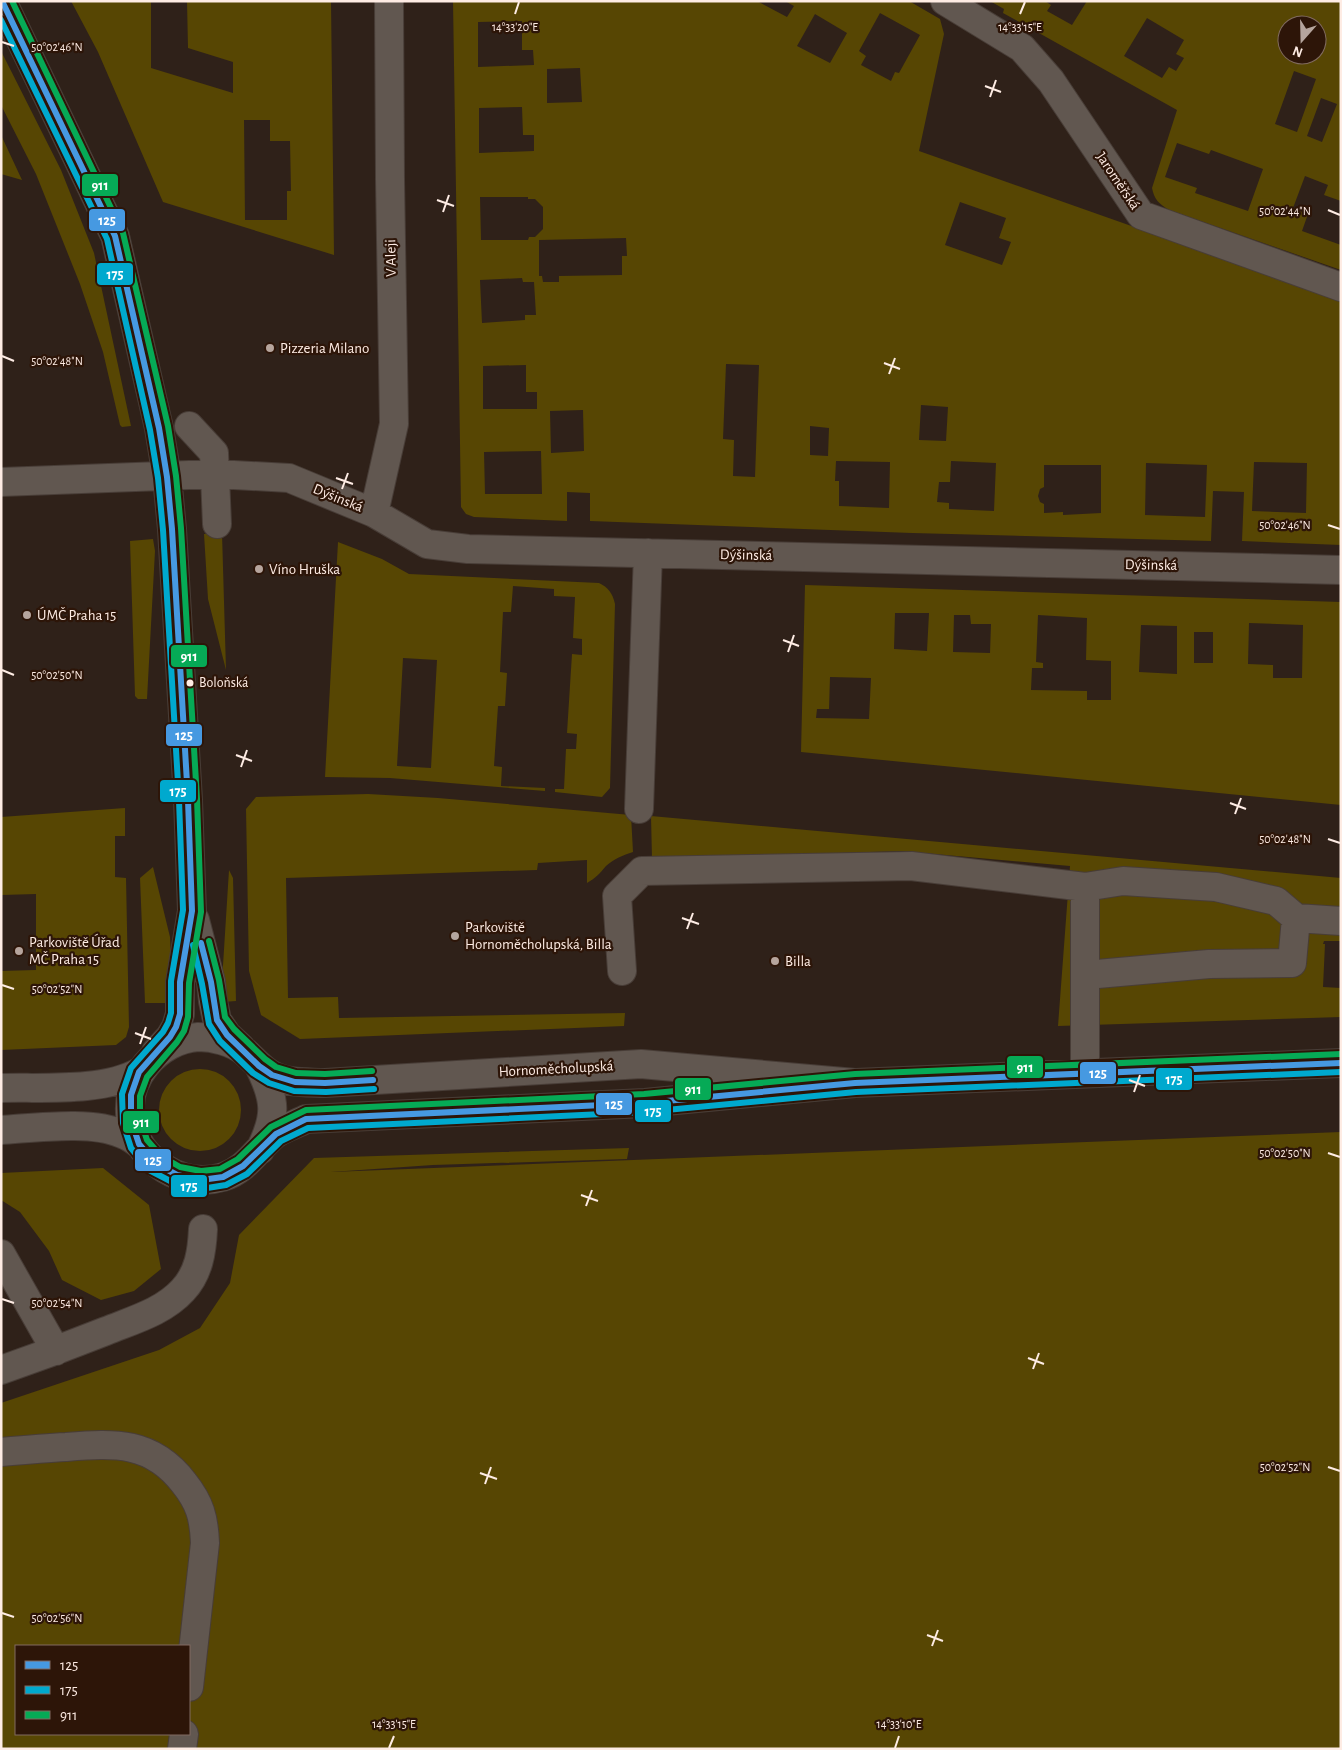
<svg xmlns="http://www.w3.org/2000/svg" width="1342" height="1750" viewBox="0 0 1342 1750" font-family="'Alegreya Sans',sans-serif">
<rect width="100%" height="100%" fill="#2f2119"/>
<!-- green -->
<path fill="#574603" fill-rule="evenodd" d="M71,1H151V68L233,93V62L188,48L187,1H331L334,255L163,202L98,52ZM244,120H270V141H290L291,191H287V220H245Z
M453,1H757L787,17L794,6L785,1H909L940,19L944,34L919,151L1341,300V545L1242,541L1244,492L1213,491L1211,541L912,533L590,521V493L567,492V521L474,517L466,514L461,507ZM880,13L920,35L899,73L895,72L891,81L861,65L866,56L859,51ZM815,14L847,33L830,63L797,46ZM522,21V50H533L534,65L478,67V22ZM580,68L582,102L547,103V69ZM522,107L523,135H534V151L479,153V108ZM480,197H528V199H535L543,207V229L535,237H529L528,240H481ZM960,202L1006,218L999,238L1011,242L1002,265L945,245ZM626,238L627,256H622V275L559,276V282H543L542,276H539V240ZM522,278L523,282H534L536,315H525V320L482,323L480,280ZM726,364L759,365L755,477L733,476L734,440L723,439ZM526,365V392H537V409H483V366ZM921,405L948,407L946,441L919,440ZM583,410L584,451L551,453L550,411ZM810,426L829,428L828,456L810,455ZM541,451L542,494H485L484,452ZM836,461L890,462L889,508L839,506V481H835ZM951,461L996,463L994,511L949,509V503L937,502L939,482H950ZM1254,462L1307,463L1306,513L1252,511ZM1146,463L1207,465L1205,517L1145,515ZM1044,465H1101V513L1063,515V512L1044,513V504L1040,502L1038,496L1040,489L1044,487Z
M990,1H1045L1051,5L1047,11L1072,25L1087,1H1341V201L1324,195L1328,185L1305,176L1293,208L1308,214L1302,231L1341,245V270L1169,210C1159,204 1154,199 1152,188L1177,110L1003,13L1004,9ZM1147,18L1184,40L1176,54L1184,58L1176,71L1169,67L1162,78L1124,56ZM1287,25H1317V55H1287ZM1294,71L1316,79L1297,132L1275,124ZM1321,98L1337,104L1322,142L1307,136ZM1177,143L1209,154L1211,150L1263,169L1248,211L1195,193L1197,188L1165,177Z
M1,51L61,170L94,253L131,426L122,427L120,425L103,352L80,284L36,174L1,105Z
M1,135L22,180L1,174Z
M222,533L226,670L208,599L204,534Z
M153,539L155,551L147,699H138L135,696L130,541Z
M338,542L382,559L409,574L599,583C608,587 613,594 615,604L610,788L602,797L555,792V789H564L566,749H576L577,734L567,733L572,654L582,655V639L573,638L575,597L554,596V589L513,586L511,612H503L500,672L507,673L505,706H498L494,766L502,767L501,786L545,788V791L390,778L325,777ZM403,658L437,660L431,768L397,766Z
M805,585L1341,602V805L801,752ZM895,613H929L927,651L894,649ZM954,615H970L971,624H991L990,653L953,652ZM1038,615L1087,618L1086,660L1111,661V700H1087V691L1031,690L1032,668H1043V663L1036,662ZM1249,623L1303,625L1302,678H1273V665L1248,664ZM1141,625L1177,626V674L1139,672ZM1194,632H1213V663H1194ZM830,677L871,678L869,719L816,718L817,709H829Z
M368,794L438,798L631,815L633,852C623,855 614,859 606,866C600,873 596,878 587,883V860L538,863L537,870L286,878L288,998L338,997L339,1018L625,1013L624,1026L300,1039L261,1015L249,971L246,809L256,797Z
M125,808V836H115V877L126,878L129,1027L126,1037L116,1045L1,1050V971L36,970V894L1,895V817Z
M651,816L1341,878V941H1324L1323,944H1325L1323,987L1341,988V1017L1058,1026L1070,866L901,851L652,859Z
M153,867L170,937L173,1003H145L140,878Z
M229,870L233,878L236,1001L223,1002L222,981Z
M159 1110a41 41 0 1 1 82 0a41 41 0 1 1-82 0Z
M1341,1132V1749H1V1403L159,1350L200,1328L230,1283L239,1235L314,1158L629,1148L627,1159L433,1165L331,1172ZM16,1646H189V1734H16Z
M103,1168L149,1205L161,1269L134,1291L101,1300L62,1280L49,1251L20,1212L1,1200V1173Z"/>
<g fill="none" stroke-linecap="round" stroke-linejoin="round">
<!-- minor casing -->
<g stroke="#483d37" stroke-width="30">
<path id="minor" d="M2,1L115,236L159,428L167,477L172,529L188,800L192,911L180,982V1014L176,1027L170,1037L156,1052
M945,1L1022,48L1051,81L1141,215L1341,287
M189,426L214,453L217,524
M1,482L216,474L289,478L374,513L427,544L468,549L1341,570
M374,513L394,424L390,179L389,1
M639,809L648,553
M1085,887L1123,881L1216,887L1276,901L1296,918L1292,963L1209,964L1086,975
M1296,918L1341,921
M195,920L211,982L213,1001L217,1020L227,1035L241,1048
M622,971L617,896L642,871L911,866L1085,887V1073
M259,1066C276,1100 277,1116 260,1150
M855,1083L641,1064L325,1083C307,1082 287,1084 270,1074C260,1068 253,1059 245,1052C233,1042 213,1037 198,1037C158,1040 123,1079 131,1121C139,1162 183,1189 223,1177C246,1170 257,1149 275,1134C284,1128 296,1124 306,1119L645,1103L855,1083L1341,1063
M1,1088C43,1087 103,1092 139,1072
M1,1130C35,1128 92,1120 122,1134C128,1136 134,1140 139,1144
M1,1254L56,1351
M1,1370C36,1358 71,1345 106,1331C133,1320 163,1312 183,1290C199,1273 202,1251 203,1229
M1,1452C23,1450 45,1448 66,1447C115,1443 152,1441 184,1483C200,1503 204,1518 205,1543L189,1687
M182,1749L184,1734"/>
</g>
<!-- minor -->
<use href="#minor" stroke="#615750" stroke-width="28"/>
<!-- bus-1 casing -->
<g stroke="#2d1508" stroke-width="10">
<path id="bus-1" d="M2,1L115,236L159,428L167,477L172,529L188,800L192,911L180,982V1014L176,1027L170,1037L139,1072L131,1095V1120L139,1144L155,1163L177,1175L201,1180L223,1177L243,1166L276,1134L306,1119L645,1103L855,1083L1341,1063
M201,943L211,982L217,1020L227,1035L259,1066L272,1075L295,1082L325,1083L373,1080"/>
</g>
<!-- bus-2 casing -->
<g stroke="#2d1508" stroke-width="10">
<path id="bus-2" d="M1,20L107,239L150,430L158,478L163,530L179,800L183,910L171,981V1013L168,1023L163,1032L131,1068L122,1094L123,1123L131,1148L149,1170L174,1183L201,1189L226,1185L247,1174L281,1141L308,1128L645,1112L856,1092L1341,1072
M193,945L202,984L209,1024L220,1041L253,1073L269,1083L294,1091L326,1092L374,1089"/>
</g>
<!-- bus-3 casing -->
<g stroke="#2d1508" stroke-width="10">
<path id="bus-3" d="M12,1L123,233L168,426L176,476L181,528L197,799L201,912L189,983L188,1017L184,1031L177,1042L147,1077L140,1096V1119L147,1140L161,1156L180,1167L201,1171L220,1169L238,1159L271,1127L306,1110L644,1094L855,1074L1341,1054
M209,941L219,980L225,1017L234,1029L265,1059L276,1067L296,1073L325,1074L372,1071"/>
</g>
<!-- bus-1 -->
<use href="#bus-1" stroke="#4699e1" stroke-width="6"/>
<!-- bus-2 -->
<use href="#bus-2" stroke="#00a9ce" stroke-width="6"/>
<!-- bus-3 -->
<use href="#bus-3" stroke="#06aa56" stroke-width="6"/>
</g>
<!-- ticks -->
<path fill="none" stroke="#feece4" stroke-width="2" d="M515,14L519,2M1020,14L1025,2M2,42L14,46M985,86L1001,92M990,97L996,80M437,200L454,206M1328,210L1340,215M443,212L449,195M2,356L14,361M884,363L900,369M889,374L895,358M336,478L353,484M342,489L348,473M1328,525L1340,529M783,640L799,646M788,652L794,635M2,670L14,675M236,755L252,761M241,767L247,750M1230,803L1246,809M1235,814L1241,798M1328,839L1340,843M682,918L699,924M687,929L693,913M2,985L14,989M135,1033L151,1039M140,1044L146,1027M1129,1080L1145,1086M1134,1092L1140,1075M1328,1153L1340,1157M581,1195L598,1201M586,1206L592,1190M2,1299L14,1303M1028,1358L1044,1364M1033,1369L1039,1353M1328,1467L1340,1471M480,1473L497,1479M485,1484L491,1467M2,1613L14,1617M927,1635L943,1641M932,1646L938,1630M389,1748L394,1736M895,1748L899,1736"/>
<!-- markers -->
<g fill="#b6a59d" stroke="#2d1508" stroke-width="2">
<circle cx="270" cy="348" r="5"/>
<circle cx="259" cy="569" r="5"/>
<circle cx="27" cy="615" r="5"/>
<circle cx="455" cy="936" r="5"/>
<circle cx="19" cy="951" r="5"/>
<circle cx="775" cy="961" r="5"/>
</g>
<circle fill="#feece4" stroke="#2d1508" stroke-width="2" cx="190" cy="683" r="4.5"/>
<g text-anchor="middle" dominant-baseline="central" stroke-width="4.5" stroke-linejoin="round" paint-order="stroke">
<!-- bus labels -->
<g font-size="14" fill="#feece4" stroke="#2d1508" text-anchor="start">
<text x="199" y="683">Boloňská</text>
</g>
<!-- street labels -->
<g font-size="15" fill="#feece4" stroke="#2d1508">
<text transform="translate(1118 181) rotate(56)">Jaroměřská</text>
<text transform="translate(391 258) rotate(-91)">V Aleji</text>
<text transform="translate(338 498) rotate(22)">Dýšinská</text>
<text transform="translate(746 555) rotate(1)">Dýšinská</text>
<text transform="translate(1151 565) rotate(1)">Dýšinská</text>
<text transform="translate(556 1069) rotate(-3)">Hornoměcholupská</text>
</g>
<!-- poi labels -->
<g font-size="15" fill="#feece4" stroke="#2d1508" text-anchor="start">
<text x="280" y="348">Pizzeria Milano</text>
<text x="269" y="569">Víno Hruška</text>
<text x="37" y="615">ÚMČ Praha 15</text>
<text x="465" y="927">Parkoviště<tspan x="465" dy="17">Hornoměcholupská, Billa</tspan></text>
<text x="29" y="942">Parkoviště Úřad<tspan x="29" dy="17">MČ Praha 15</tspan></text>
<text x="785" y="961">Billa</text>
</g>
</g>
<g font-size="12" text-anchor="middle" fill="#feece4" stroke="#2d1508" stroke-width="4.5" stroke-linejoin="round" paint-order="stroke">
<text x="515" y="31">14°33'20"E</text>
<text x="1020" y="31">14°33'15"E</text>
<text x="57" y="51">50°02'46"N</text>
<text x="1285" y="215">50°02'44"N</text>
<text x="57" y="365">50°02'48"N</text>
<text x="1285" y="529">50°02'46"N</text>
<text x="57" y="679">50°02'50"N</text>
<text x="1285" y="843">50°02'48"N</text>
<text x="57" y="993">50°02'52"N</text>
<text x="1285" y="1157">50°02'50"N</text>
<text x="57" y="1307">50°02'54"N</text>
<text x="1285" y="1471">50°02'52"N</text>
<text x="57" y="1622">50°02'56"N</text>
<text x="394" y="1728">14°33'15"E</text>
<text x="899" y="1728">14°33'10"E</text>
</g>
<g stroke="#2d1508" stroke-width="2">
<rect x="81" y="173" width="38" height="24" rx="5" fill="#06aa56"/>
<rect x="88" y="208" width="38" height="24" rx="5" fill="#4699e1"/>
<rect x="96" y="262" width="38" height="24" rx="5" fill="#00a9ce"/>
<rect x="170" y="644" width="38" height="24" rx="5" fill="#06aa56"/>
<rect x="165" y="723" width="38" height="24" rx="5" fill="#4699e1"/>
<rect x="159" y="779" width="38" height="24" rx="5" fill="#00a9ce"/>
<rect x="1006" y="1055" width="38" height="24" rx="5" fill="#06aa56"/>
<rect x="1079" y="1061" width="38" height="24" rx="5" fill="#4699e1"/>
<rect x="1155" y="1067" width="38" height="24" rx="5" fill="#00a9ce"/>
<rect x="674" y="1077" width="38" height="24" rx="5" fill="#06aa56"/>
<rect x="595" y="1092" width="38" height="24" rx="5" fill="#4699e1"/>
<rect x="634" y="1099" width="38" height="24" rx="5" fill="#00a9ce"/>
<rect x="122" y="1110" width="38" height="24" rx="5" fill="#06aa56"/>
<rect x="134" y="1148" width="38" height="24" rx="5" fill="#4699e1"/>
<rect x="170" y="1174" width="38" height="24" rx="5" fill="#00a9ce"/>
</g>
<g font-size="14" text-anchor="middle" font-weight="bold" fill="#fff">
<text x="100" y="190">911</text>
<text x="107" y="225">125</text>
<text x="115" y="279">175</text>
<text x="189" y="661">911</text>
<text x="184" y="740">125</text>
<text x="178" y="796">175</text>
<text x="1025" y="1072">911</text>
<text x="1098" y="1078">125</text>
<text x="1174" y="1084">175</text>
<text x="693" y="1094">911</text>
<text x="614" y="1109">125</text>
<text x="653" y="1116">175</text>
<text x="141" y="1127">911</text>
<text x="153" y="1165">125</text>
<text x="189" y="1191">175</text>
</g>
<!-- border -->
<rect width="1342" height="1750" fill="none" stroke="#feece4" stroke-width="5"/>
<!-- legend -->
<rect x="15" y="1645" width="175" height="90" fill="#2d1508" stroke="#816b60"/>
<rect x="25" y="1661" width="25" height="8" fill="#4699e1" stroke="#816b60"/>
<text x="60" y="1670" font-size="15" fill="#feece4">125</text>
<rect x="25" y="1686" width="25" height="8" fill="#00a9ce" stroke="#816b60"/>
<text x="60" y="1695" font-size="15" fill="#feece4">175</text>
<rect x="25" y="1711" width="25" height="8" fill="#06aa56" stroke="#816b60"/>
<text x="60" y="1720" font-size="15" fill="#feece4">911</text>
<!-- north arrow -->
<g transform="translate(1302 40) rotate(200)"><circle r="24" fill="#2d1508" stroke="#816b60"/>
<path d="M0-4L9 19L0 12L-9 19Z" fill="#b6a59d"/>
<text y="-8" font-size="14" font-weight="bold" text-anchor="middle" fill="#feece4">N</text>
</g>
</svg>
